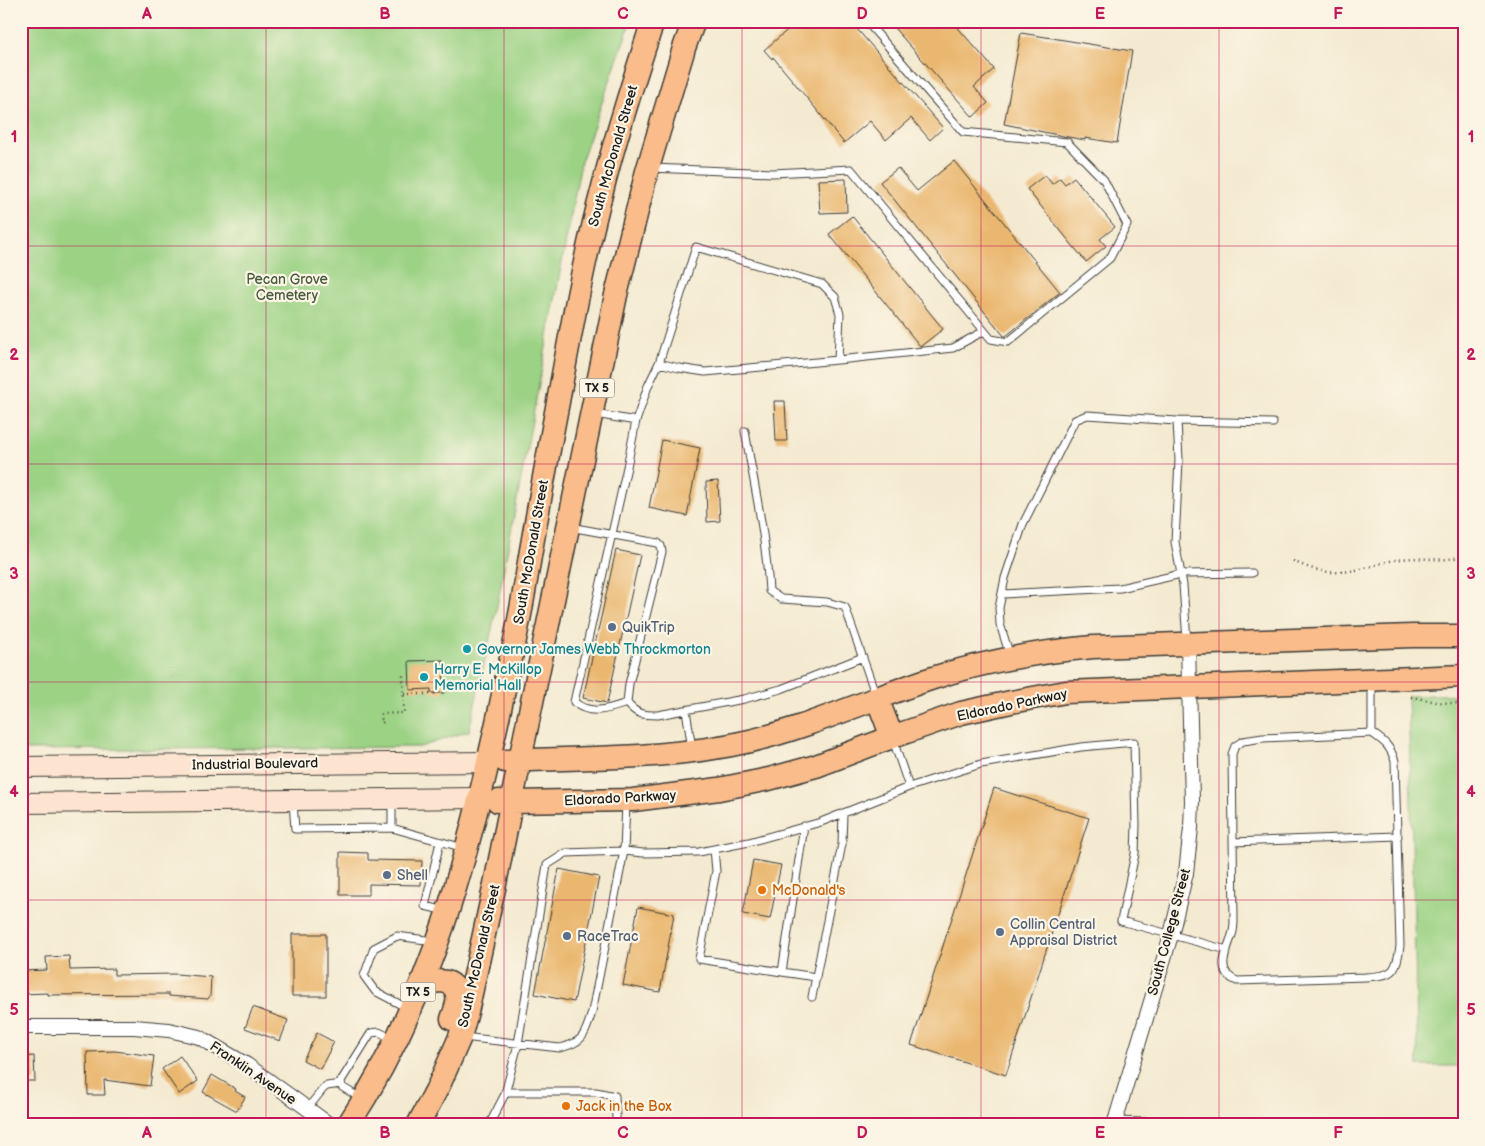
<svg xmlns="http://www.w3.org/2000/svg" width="1485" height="1146" viewBox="0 0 1485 1146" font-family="'Balsamiq Sans',sans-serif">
<rect width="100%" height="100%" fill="#fcf5e5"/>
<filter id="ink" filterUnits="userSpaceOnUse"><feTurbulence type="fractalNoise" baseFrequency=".02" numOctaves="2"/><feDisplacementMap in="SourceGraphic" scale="10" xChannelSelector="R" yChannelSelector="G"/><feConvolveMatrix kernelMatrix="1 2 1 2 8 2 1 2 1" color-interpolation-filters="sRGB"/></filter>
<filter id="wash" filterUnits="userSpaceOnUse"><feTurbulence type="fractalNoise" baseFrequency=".0096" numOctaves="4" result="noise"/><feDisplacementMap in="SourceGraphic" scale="20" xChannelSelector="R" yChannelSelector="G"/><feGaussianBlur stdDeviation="1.12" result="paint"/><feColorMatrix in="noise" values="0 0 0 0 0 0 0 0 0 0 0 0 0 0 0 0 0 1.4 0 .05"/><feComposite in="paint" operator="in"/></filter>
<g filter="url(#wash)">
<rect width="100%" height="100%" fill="#f4ead1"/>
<!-- built -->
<path fill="#ebd8ba" d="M21,812H27L26,926H21Z"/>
<!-- green -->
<path fill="#9bd284" stroke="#5c7750" d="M21,21H631L581,162L496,611L469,731L420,747L21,750Z
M1464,694V1066H1418L1408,696Z"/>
<g id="blocks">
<!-- building -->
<path fill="#eab770" d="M798,21H850L943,128L930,140L911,118L886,140L870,121L844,143L773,57L772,59L764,50Z
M888,21H952L994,69L974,87L988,103L973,117Z
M1021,33L1132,51L1117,143L1085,138V140L1068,137L1004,124Z
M954,161L1060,292L1006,336H1004L880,182L898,168L917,191Z
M1045,175L1052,184L1060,178L1065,184L1074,177L1115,227L1100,239L1106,246L1086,262L1027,189Z
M846,179L847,212L820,213L818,180Z
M852,216L943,329L921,346H920L829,234Z
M774,401H785L787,441H776Z
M662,440L700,448L687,516L649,508Z
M718,481L720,521L707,522L706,482Z
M616,550L640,555L607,703L583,698Z
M443,660L444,693H431V689L410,690L409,661Z
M994,788L1089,818L1006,1075L911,1045Z
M340,852L368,853V860L422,861L421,885L369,884V895H340Z
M753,860L781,865L770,919L743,914Z
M559,869L599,877L574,1002L535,994Z
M638,907L674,914L660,992L623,985Z
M292,934H326V996H292Z
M69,956L70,970L114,969V975L176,974L211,977L210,996L208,999L169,996V994L48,995V993L21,994V971L47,970L46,957Z
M253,1007L288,1020L280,1041L245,1028Z
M317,1033L334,1042L320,1069L303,1060Z
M115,1051L154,1056L150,1086L104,1080L105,1095H88L87,1052Z
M34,1056L35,1081H21V1057Z
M180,1056L198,1081L179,1094L162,1069Z
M212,1075L236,1089L235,1091L245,1097L237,1111L203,1092Z"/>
</g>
</g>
<g filter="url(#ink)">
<use href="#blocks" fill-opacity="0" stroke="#3c3b37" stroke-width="1"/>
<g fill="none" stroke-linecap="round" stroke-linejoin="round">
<!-- lane casing -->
<g stroke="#3c3b37" stroke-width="9">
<path id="lane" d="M651,168L773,173L851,169L991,339L1008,342L1110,258L1127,225L1104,180L1067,142L963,132L866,21
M659,363L679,368L705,372L838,360L953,348L984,331
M595,414L636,421L627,467L574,702C590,716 609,709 627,703
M636,421L648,386L659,363L696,247L822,284L835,297L840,314L838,360
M1177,421L1273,423
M745,431C754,484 766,537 769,591L781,599L827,602L845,607L876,696
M570,527L658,543L661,546L662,552L629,684L627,703C637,715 643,715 658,715L744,699L781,689L863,657
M1002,594L1120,588L1181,574L1252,573
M1010,656L1000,624L999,608L1005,578L1023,524L1075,420L1087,415L1177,421L1179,460L1175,542L1183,585L1187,641
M686,710L692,749
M1372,733L1263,738L1243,741L1235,746L1232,754L1234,919C1234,924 1234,930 1232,935C1227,951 1214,972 1237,981L1365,977C1391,975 1396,975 1400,946L1395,761C1390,746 1385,742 1372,733V683
M893,740L909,787
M392,800V828
M293,802L295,829L392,828L464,848
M440,842L425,906L446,911
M1233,842L1398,836
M714,849L716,871L699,959L782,972L804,826
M782,972L816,977
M812,997L842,844L843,813
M407,1008L375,991L364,976L374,948L397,936L433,941
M463,1037L560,1048C584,1042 585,1035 592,1012L624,851L643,853L699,852L749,842L821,822L909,787L981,764L1081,747L1134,742L1136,825L1135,854L1121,921L1227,950
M505,1092H596L615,1096L616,1119L615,1125
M362,1099L342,1087L341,1081L371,1033L379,1032L393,1039
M307,1109L323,1089L327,1086L341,1084
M1115,1121L1233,1125
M489,1125L505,1094L518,1044L547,865L566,853L624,851L626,803"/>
</g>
<!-- street casing -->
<g stroke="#3c3b37" stroke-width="16">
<path id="street" d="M21,1027H134L169,1030L199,1037L247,1065L330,1125
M1114,1125L1171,935L1186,873L1191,828L1192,801L1188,644"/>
</g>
<!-- secondary casing -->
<g stroke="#3c3b37" stroke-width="22">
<path id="secondary" d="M21,767L489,762
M21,803L480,798"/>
</g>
<!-- primary casing -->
<g stroke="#3c3b37" stroke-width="25">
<path id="primary" d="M877,698L892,737
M505,761C588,757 668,760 750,741C813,726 872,698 933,678C985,661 1038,652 1093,647L1412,636H1464
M498,801L511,802L633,800L719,789L769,779L816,766L892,737L961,713L1011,702L1066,692L1464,676
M421,987C437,978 460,977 457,1003C456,1008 454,1014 452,1019
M348,1125C432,996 468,857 500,709C505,683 512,656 517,630C522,606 526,581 530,556C539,505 548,453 558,402C571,330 584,258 603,187C617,131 635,76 653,21
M418,1125L439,1085L460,1037L467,1012L495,884L520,760L616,295L647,171L684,48L694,21"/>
</g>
<!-- path -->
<path stroke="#3c3b37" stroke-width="2.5" stroke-dasharray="1 4" stroke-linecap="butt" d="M1293,561C1323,575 1340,575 1372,566C1382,563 1392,560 1402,559C1424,556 1442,564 1464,555
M404,694H434L435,693
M1411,697L1437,702L1464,704
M383,722L382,723L381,714L404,713L403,674H405"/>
<!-- lane -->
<use href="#lane" stroke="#fff" stroke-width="7"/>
<!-- street -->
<use href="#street" stroke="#fff" stroke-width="14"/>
<!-- secondary -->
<use href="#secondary" stroke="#fde4d0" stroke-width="20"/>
<!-- primary -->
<use href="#primary" stroke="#f9bc8a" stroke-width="22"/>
</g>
</g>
<!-- grid -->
<path fill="none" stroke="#c2185b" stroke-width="1" stroke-opacity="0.55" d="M266,21V1125M504,21V1125M742,21V1125M981,21V1125M1219,21V1125M21,246H1464M21,464H1464M21,682H1464M21,900H1464"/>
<!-- markers -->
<g fill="#5c6f8a" stroke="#fcf5e5" stroke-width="2">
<circle cx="612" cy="627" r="5"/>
<circle cx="387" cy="875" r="5"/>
<circle cx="1000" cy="932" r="5"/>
<circle cx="567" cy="936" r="5"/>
</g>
<g fill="#0f9aa8" stroke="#fcf5e5" stroke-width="2">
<circle cx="467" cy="649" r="5"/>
<circle cx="424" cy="677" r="5"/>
</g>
<g fill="#e8710a" stroke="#fcf5e5" stroke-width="2">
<circle cx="762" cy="890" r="5"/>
<circle cx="566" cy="1106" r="5"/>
</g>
<g text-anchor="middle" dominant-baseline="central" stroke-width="4.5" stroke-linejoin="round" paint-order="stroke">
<!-- shield labels -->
<g fill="#fcf5e5" stroke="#5f5d58" stroke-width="1">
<rect x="579.5" y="378.5" width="35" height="19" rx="4"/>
<rect x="400.5" y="982.5" width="35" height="19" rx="4"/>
</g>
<g font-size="12" font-weight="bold" fill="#1c1c1c">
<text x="597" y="388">TX 5</text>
<text x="418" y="992">TX 5</text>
</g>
<!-- street labels -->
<g font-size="14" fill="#1c1c1c" stroke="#fcf5e5">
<text transform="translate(613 156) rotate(-74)">South McDonald Street</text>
<text transform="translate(531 552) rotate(-80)">South McDonald Street</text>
<text transform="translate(1012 705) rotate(-12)">Eldorado Parkway</text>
<text transform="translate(255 764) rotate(-1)">Industrial Boulevard</text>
<text transform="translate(620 798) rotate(-3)">Eldorado Parkway</text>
<text transform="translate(1169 932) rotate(-75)">South College Street</text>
<text transform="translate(479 956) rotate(-77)">South McDonald Street</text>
<text transform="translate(253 1073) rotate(34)">Franklin Avenue</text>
</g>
<!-- park labels -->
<g font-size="14" fill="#485c40" stroke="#fcf5e5">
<text x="287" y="279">Pecan Grove<tspan x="287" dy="16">Cemetery</tspan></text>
</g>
<!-- service labels -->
<g font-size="14" fill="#4e5e75" stroke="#fcf5e5" text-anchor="start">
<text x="622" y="627">QuikTrip</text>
<text x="397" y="875">Shell</text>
<text x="1010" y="924">Collin Central<tspan x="1010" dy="16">Appraisal District</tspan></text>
<text x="577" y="936">RaceTrac</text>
</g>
<!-- culture labels -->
<g font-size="14" fill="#0d838f" stroke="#fcf5e5" text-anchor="start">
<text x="477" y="649">Governor James Webb Throckmorton</text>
<text x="434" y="669">Harry E. McKillop<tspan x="434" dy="16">Memorial Hall</tspan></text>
</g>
<!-- food labels -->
<g font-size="14" fill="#c56008" stroke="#fcf5e5" text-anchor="start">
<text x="772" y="890">McDonald's</text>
<text x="576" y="1106">Jack in the Box</text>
</g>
</g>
<!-- margin -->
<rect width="1485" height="1146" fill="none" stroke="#fcf5e5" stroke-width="55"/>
<rect x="28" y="28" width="1430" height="1090" fill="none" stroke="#c2185b" stroke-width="2"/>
<g font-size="16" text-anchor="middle" font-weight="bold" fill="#c2185b">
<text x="147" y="19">A</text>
<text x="385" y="19">B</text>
<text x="623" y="19">C</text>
<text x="862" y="19">D</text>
<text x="1100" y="19">E</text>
<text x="1338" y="19">F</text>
<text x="14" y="142">1</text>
<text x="1471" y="142">1</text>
<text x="14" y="360">2</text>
<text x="1471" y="360">2</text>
<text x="14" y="579">3</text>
<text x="1471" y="579">3</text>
<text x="14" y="797">4</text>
<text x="1471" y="797">4</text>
<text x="14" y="1015">5</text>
<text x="1471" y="1015">5</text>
<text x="147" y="1138">A</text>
<text x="385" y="1138">B</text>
<text x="623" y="1138">C</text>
<text x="862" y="1138">D</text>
<text x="1100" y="1138">E</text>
<text x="1338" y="1138">F</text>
</g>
</svg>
